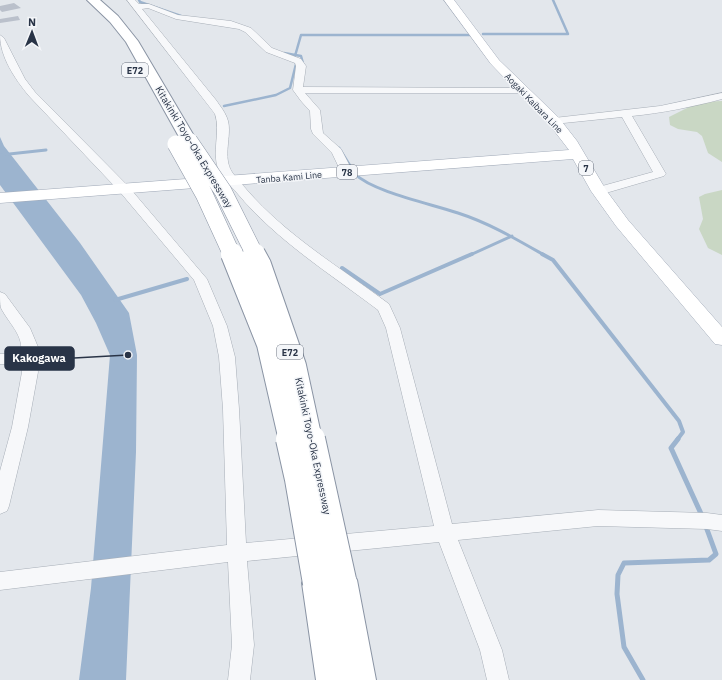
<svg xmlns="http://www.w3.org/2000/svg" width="722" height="680" viewBox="0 0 722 680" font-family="'IBM Plex Sans',sans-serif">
<rect width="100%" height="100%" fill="#e3e7ec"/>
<!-- green -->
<path fill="#c9d7c4" d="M722,101V162L708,153L702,136L697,132L678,129L670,125L669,117L699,102Z
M722,190V255L708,248L699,229L703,219L699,197L705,194Z"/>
<!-- water -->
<path fill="#9cb4cf" d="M0,137L4,146L80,243L129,313L137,355L136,452L126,680H79L91,588L110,355L96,323L81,295L0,185Z"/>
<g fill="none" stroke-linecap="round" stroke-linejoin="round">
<!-- stream-far3 -->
<path stroke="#9cb4cf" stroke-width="2.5" d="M139,0L140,2L181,16
M483,34H568L553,0
M284,53L301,56L304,67
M295,56L301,35H470
M224,106L276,95L290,88L296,64"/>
<!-- stream-far2 -->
<path stroke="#9cb4cf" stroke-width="3" d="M339,148L352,169
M0,155L46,150
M355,174C373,192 432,204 458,213C489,223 516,239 544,255
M470,255L512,236"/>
<!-- stream-far1 -->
<path stroke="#9cb4cf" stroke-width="4" d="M542,254L553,260L679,421L683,432L677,440
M342,268L380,294L472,254
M115,300L187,279"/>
<!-- stream -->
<path stroke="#9cb4cf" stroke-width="5" d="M678,439L671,448L703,518
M643,680L624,647L617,594L618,575L624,563L709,560L716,554L705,524"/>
</g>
<!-- building -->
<path fill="#bac0cb" d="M14,3L21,8L2,12L0,10V6Z
M18,16L20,20L0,23V19Z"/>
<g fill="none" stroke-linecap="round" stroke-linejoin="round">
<!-- minor casing -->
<g stroke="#a7aeb7" stroke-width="1">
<path id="minor" d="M127,0H135L139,4H149L178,15L231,21L251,28L272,48L301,59L306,66L303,87L526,88L528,90L526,92L523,93H305L320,110L323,133L341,149L353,172L351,174H343L341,172L332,153L313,134L311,129L310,111L301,101L293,90L296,66L295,63L266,52L245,32L239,29L176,19L148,8L142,9L216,100C220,106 226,113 228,121C232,136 222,157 232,172C236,178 242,184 247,190C287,236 341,268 389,304L400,328L452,524L598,510L707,513L722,515V531L707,529L598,526L458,540L502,650L509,680H487L480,650L439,542L247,561L254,645L250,680H228L232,645L228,562L0,590V572L227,545L223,409L219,357L213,326L194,280L120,192L29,96C15,79 0,57 0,35L4,38L25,79L35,92L128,186L207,279L227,326L235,357L239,409L246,543L434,526L386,328L378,310C329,273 276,240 237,193C231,186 223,179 219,171C211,153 221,132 215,114Z
M722,93V99C692,107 662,113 632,116L666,174L664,176L599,195L595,194L593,191L595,188L653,172L622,117L554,124L549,121L554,118L660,106Z
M0,292L5,294L30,328L38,347L36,360L38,372L28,427L9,506L7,511L0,514V471L12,427L22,372L21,365L0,364V354H21C24,335 9,324 1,308C0,304 0,297 0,292Z"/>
</g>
<!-- major casing -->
<g stroke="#a2abb9" stroke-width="1">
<path id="major" d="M444,0H454L499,60L559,118L577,141L606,190L628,220L722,327V345L715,344L616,226L591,191L573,159L0,203V193L569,150L549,124L491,64Z"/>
</g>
<!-- highway casing -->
<g stroke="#8a94a4" stroke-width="2">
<path id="highway" d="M87,0H100L118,16L138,41L197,141L195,144L189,146L183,144L126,42L110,22Z
M342,567L352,571L357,580L376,680H316L302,583L307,573L317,570L327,573L329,577L332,571Z"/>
</g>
<!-- minor -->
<use href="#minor" fill="#f7f8fa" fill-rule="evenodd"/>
<!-- major -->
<use href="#major" fill="#fff" fill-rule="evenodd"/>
<!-- highway -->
<use href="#highway" fill="#fff" fill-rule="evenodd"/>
<!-- highway-bridge-far2 casing -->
<g stroke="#8a94a4" stroke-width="18" stroke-linecap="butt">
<path id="highway-bridge-far2" d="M189,141L223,191L255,255
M176,144L204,194L232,255"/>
</g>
<!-- highway-bridge-far1 casing -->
<g stroke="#8a94a4" stroke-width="24" stroke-linecap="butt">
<path id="highway-bridge-far1" d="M232,254L268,344L290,440
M254,254L260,265L295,366L311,440"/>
</g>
<!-- highway-bridge casing -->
<g stroke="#8a94a4" stroke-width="30" stroke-linecap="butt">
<path id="highway-bridge" d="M290,439L299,479L317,583
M311,439L342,580"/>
</g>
<!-- highway-bridge-far2 -->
<use href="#highway-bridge-far2" stroke="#fff" stroke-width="17"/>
<!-- highway-bridge-far1 -->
<use href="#highway-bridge-far1" stroke="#fff" stroke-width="22"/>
<!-- highway-bridge -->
<use href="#highway-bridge" stroke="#fff" stroke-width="28"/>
</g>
<g text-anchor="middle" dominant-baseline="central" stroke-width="3" stroke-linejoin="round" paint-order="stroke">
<!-- shield labels -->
<g fill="#f4f6f9" stroke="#666e7c" stroke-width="1">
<rect x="122" y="63" width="26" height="14" rx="3"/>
<rect x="579" y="161" width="14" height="14" rx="3"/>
<rect x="337" y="165" width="20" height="14" rx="3"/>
<rect x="277" y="345" width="26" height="14" rx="3"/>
</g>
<g font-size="9" font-weight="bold" fill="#293447">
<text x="135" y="70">E72</text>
<text x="586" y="168">7</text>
<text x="347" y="172">78</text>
<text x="290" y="352">E72</text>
</g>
<!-- far-street labels -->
<g font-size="9" fill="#293447" stroke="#f4f6f9">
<text transform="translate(534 103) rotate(46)">Aogaki Kaibara Line</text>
<text transform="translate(289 177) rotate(-5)">Tanba Kami Line</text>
</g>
<!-- street labels -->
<g font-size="10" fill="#293447" stroke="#f4f6f9">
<text transform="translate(194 147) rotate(59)">Kitakinki Toyo-Oka Expressway</text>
<text transform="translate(313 446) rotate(78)">Kitakinki Toyo-Oka Expressway</text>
</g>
</g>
<!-- callouts -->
<path fill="none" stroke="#293447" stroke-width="1.5" d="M128 355L74 358"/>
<circle fill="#293447" stroke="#f4f6f9" stroke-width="1.5" cx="128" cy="355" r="4"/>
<rect fill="#293447" stroke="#293447" stroke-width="1.5" x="5" y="347" width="69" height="23" rx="4"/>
<g font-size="11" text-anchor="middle" font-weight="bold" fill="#fff">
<text x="39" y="362">Kakogawa</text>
</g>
<!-- north arrow -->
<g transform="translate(32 32) rotate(1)" stroke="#f4f6f9" stroke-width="3" paint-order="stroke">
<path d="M0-3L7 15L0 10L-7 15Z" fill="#293447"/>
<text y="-6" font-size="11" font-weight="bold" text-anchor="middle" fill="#293447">N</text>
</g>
</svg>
